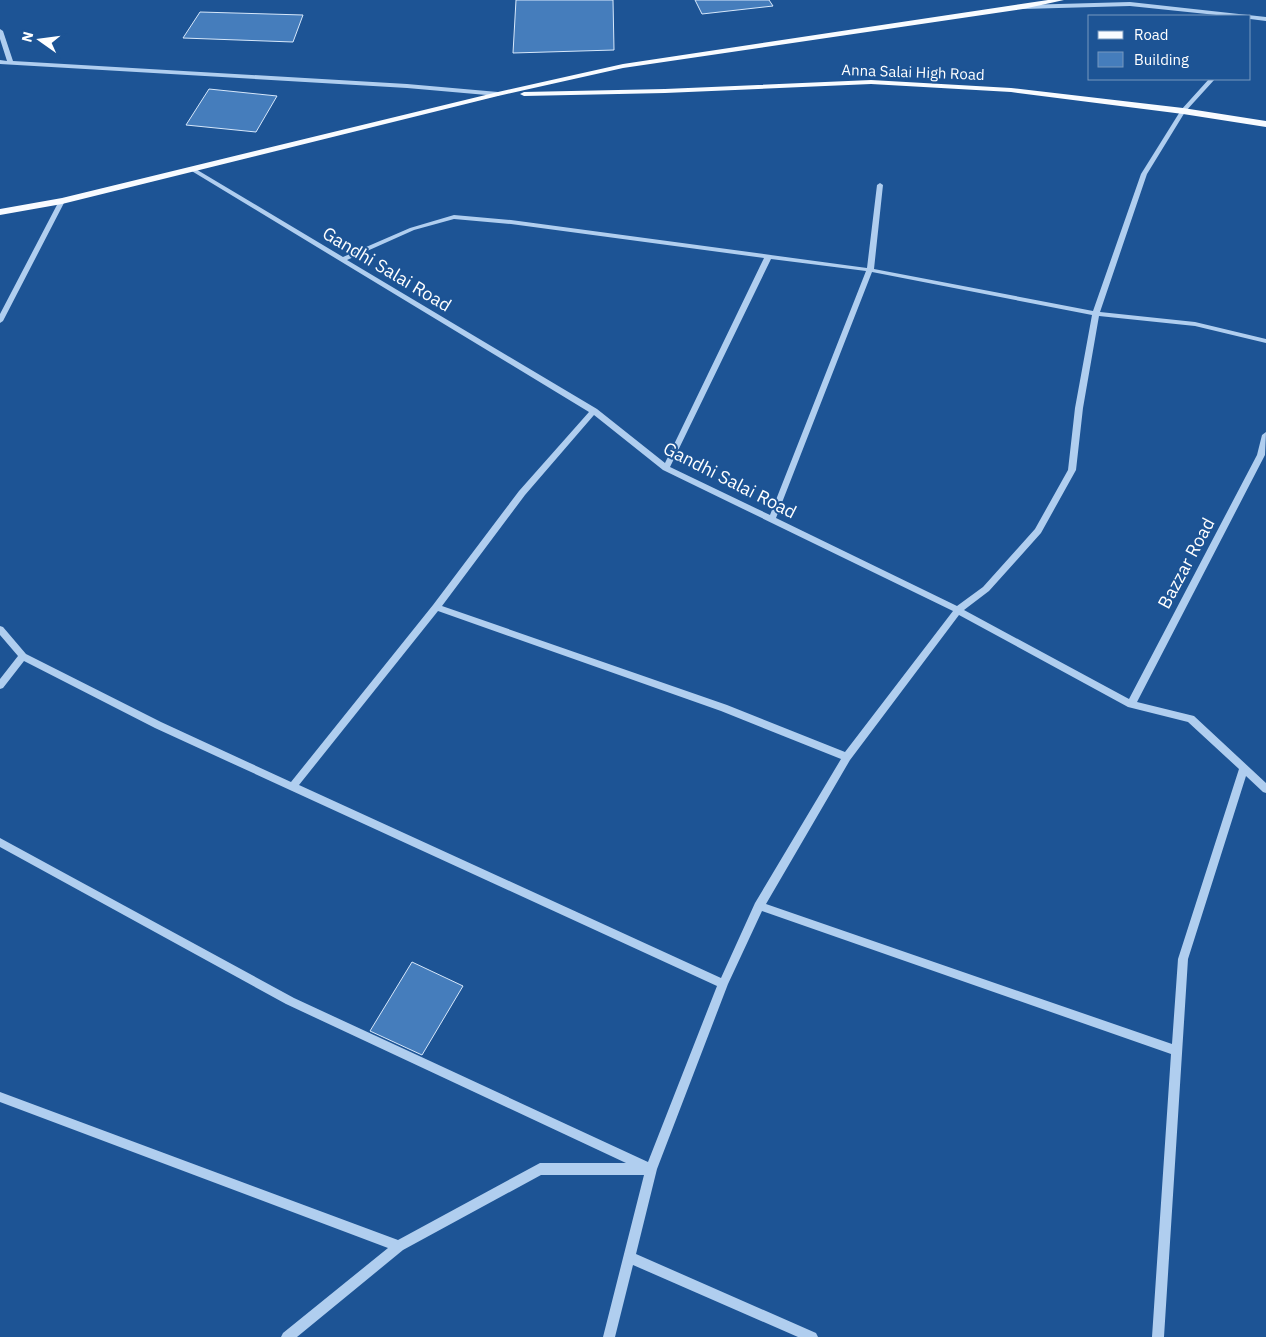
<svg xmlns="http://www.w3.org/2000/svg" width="1266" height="1337" viewBox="0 0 1266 1337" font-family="'IBM Plex Sans',sans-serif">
<rect width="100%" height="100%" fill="#1d5495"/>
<!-- building -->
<path fill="#457dbc" stroke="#d7e8fb" d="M516,0H613L614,50L513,53Z
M695,0H769L773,6L702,14Z
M200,12L303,15L293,42L183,38Z
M209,89L277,96L256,132L186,125Z
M412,962L463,986L422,1055L370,1031Z"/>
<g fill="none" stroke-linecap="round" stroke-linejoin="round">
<!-- minor -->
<path fill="#b0ceef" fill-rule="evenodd" d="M1130,2L1266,17V21L1250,19V16H1226L1130,6L1023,9L1020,7L1023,5Z
M0,29L3,31L13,61L407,84L498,92L501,94L498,96L407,88L0,64V60L7,61L0,39Z
M1209,79H1215L1185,112L1147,174L1100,312L1195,322L1266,339V343L1195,326L1099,316L1083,408L1076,470L1041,533L989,591L964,610L1129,699L1257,455L1262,435L1266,432L1265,455L1137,702L1194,716L1266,783V793L1263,792L1246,776L1188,959L1164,1337H1152L1171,1054L762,911L728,984L657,1169L636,1254L816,1333L818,1337H798L633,1265L615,1337H603L644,1175H541L403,1250L297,1337H281L283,1333L388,1248L0,1102V1092L398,1240L540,1163H626L286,1004L0,847V838L294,998L648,1162L717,986L155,728L24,661L3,688L0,689V679L18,656L0,635V626L3,627L26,654L161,722L291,782L433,605L519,491L589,412L190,170V168H194L343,257L410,228L454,215L511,220L867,268L877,185L880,183L883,185L874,269L1093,311L1141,174L1181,110ZM454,219L511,224L764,258L665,463L597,409L347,260L414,230ZM771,259L866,271L770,515L670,467ZM872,272L1092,315L1075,408L1068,470L1035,529L983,587L957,606L776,518ZM594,415L663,470L953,611L845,752L727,705L442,606L525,495ZM438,611L721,711L841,759L755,903L721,978L299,785ZM959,615L1128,707L1188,722L1239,769L1178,959L1172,1044L766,904L850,760Z
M62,199L65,201L3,321L0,323V314L59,201Z"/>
<!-- major -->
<path fill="#f8fbff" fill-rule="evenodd" d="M1048,0H1064L1023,9L623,68L498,96L62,204L0,215V209L62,198L498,92L623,64Z
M871,80L1011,88L1183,108L1266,121V127L1183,114L1011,92L871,84L665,93L524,96L520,94L524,92L665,89Z"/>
</g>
<g text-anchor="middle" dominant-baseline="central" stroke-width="4" stroke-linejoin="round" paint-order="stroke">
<!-- far-street labels -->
<g font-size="15" fill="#fff" stroke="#1d5495">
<text transform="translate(913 72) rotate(2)">Anna Salai High Road</text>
</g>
<!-- street labels -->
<g font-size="18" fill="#fff" stroke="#1d5495">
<text transform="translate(387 269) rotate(31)">Gandhi Salai Road</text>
<text transform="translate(730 480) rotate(27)">Gandhi Salai Road</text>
<text transform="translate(1186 563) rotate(-62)">Bazzar Road</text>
</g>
</g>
<!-- legend -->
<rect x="1088" y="15" width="162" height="65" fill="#1d5495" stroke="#7798bf"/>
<rect x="1098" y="31" width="25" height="8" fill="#f8fbff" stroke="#7798bf"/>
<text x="1134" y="40" font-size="15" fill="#ffffff">Road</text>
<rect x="1098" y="52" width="25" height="15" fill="#457dbc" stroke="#7798bf"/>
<text x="1134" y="65" font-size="15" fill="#ffffff">Building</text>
<!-- north arrow -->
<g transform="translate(40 40) rotate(284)" stroke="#1d5495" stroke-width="4" paint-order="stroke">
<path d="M0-4L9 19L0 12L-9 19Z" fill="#ffffff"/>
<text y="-8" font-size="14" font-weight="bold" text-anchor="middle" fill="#ffffff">N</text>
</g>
</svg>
